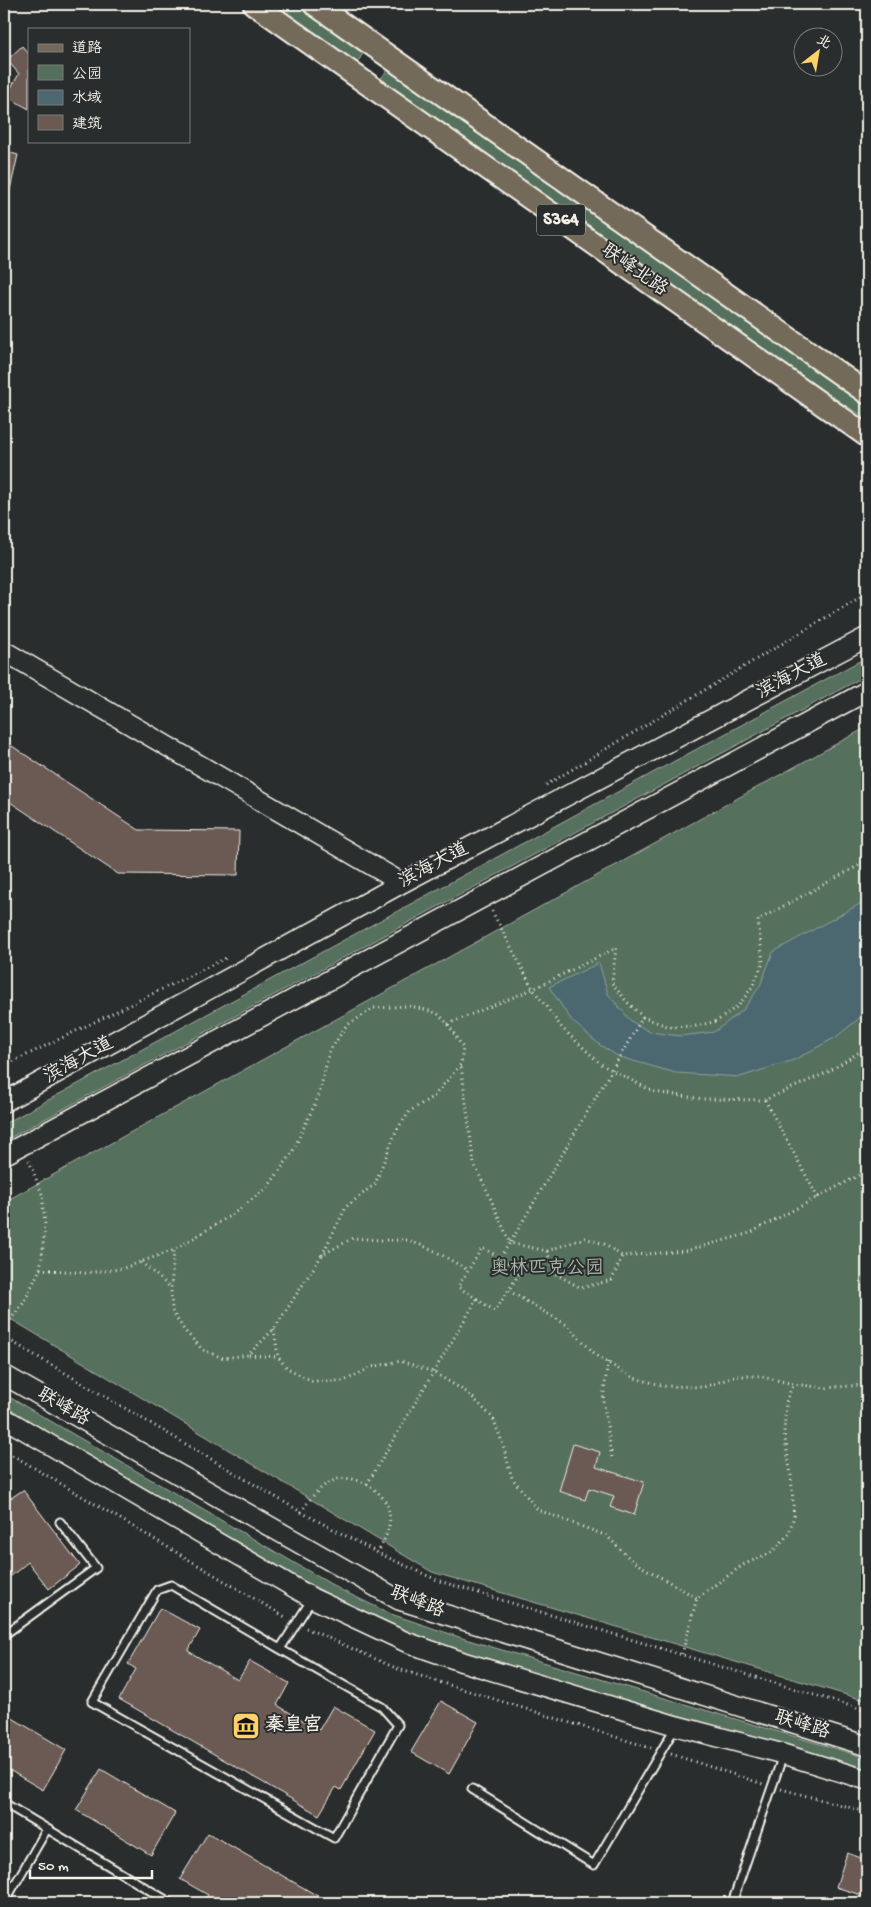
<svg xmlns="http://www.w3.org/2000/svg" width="871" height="1907" viewBox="0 0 871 1907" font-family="'Gochi Hand','LXGW WenKai TC',sans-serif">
<rect width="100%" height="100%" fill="#2a2d2e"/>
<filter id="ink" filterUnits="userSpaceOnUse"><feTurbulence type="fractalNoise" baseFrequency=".02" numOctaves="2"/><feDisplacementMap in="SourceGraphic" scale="10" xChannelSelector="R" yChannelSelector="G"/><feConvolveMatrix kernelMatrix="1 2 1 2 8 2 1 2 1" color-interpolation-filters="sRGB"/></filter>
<g filter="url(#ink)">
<!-- green -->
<path fill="#556f5d" stroke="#a4b0a2" d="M272,4H296L364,52L357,63Z
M390,68L867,407V419L823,391L380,79Z
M867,657V675L4,1141V1124Z
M867,727V1701L432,1572L4,1315V1202Z
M4,1394L341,1590L391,1614L465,1639L867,1758V1771L460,1651L390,1626L341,1602L4,1407Z"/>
<!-- water -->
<path fill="#4c6870" stroke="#8f9fa0" d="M867,900V1012L836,1037L794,1060L740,1077L676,1073L619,1057L600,1045L572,1021L549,987L599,963L608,994L631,1021L650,1032L680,1036L714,1032L743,1010L760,986L773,952Z"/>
<!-- building -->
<path fill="#6a5a52" stroke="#f4f1e8" d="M22,46L29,54V109L6,96L19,74L7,60Z
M4,151L18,155L9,194L4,193Z
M12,746L139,830L239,831L238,875L118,874L4,798V757Z
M573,1444L600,1452L596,1467L644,1482L634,1515L610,1507L614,1496L589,1488L585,1500L559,1491Z
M4,1490L11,1498L23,1490L80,1565L49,1589L28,1562L11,1576L4,1565Z
M160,1608L200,1630L188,1651L238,1680L250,1661L289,1683L277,1705L319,1730L333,1706L375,1730L341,1790L336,1787L319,1815L119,1699L136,1669L128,1664Z
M441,1701L478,1722L449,1774L411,1752Z
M4,1713L66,1750L43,1790L4,1767Z
M101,1769L175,1813L151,1855L76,1810Z
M208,1833L330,1903H203L208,1895L180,1879Z
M847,1853L867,1860V1897L836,1887Z"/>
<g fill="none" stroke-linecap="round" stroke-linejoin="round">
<!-- lane casing -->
<g stroke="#f4f1e8" stroke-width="11">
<path id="lane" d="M4,1627L8,1632L96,1568L60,1522
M280,1649L171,1585L157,1590L92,1702L334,1838L398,1725L382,1707L280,1649L312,1599
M472,1789L594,1865L676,1726
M4,1803L171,1903
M4,1903L47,1829
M732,1903L783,1755"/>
</g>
<!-- secondary casing -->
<g stroke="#f4f1e8" stroke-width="22">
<path id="secondary" d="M4,651L402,883
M4,1102L402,883L867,637
M4,1155L867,691
M4,1375L399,1600L867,1746
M4,1418L312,1598L406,1642L463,1662L677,1726L783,1754L867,1780"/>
</g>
<!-- primary casing -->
<g stroke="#f4f1e8" stroke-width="25">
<path id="primary" d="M254,4L867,436
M314,4L867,393"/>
</g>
<!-- path -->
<path stroke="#f4f1e8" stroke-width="3" stroke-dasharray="1 4" stroke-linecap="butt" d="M546,785L867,593
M492,911L533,989L562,1028L602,1065L654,1092L703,1099L765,1100L828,1072L867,1047
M643,1017L510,1243L547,1251L585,1238L604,1244L622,1256L686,1251L750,1233L867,1171
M448,1024L533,989L616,948L612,983L626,1001L643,1017L669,1027L696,1026L717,1021L739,1005L752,987L763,963L758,920L867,861
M4,1066L226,958
M765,1100L818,1198
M547,1251L554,1273L581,1288L612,1280L622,1256
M322,1255L346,1207L375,1184L396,1131L410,1111L434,1096L461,1064L463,1048L448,1024L437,1013L410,1006L374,1008L346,1026L329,1052L319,1095L292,1153L268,1187L233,1214L174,1250L171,1288L172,1311L184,1330L203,1350L223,1358L248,1355L274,1329L322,1255L353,1238L380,1240H408L433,1250L468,1270
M141,1262L170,1287
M40,1269L85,1273L121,1269L174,1250
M509,1291L567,1325L598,1357L634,1378L665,1386L704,1387L737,1376H759L793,1384L825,1388L863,1385L867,1383
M477,1299L458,1287L482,1248L500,1257
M4,1328L24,1302L40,1269L42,1257L45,1224L42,1194L29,1161
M274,1329L278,1357L287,1368L312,1381H344L372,1367L401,1361L433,1372L468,1393L493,1418L502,1442L512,1478L538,1510L607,1536L632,1561L697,1598
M4,1337L301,1512L378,1553L439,1581L867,1711
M249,1355L278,1357
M608,1362L603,1399L612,1458
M4,1450L287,1618
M367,1484L477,1299L495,1311L521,1271L500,1257L510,1243L489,1195L474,1164L461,1065
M301,1512C310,1499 319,1486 335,1480C356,1473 385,1490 389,1512C392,1527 384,1540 378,1553
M306,1628L398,1669L651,1748
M682,1654L697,1598L743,1565L772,1552L789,1534L794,1516L791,1475L784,1433L786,1402L793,1384
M671,1754L763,1784
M781,1789L867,1812"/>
<!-- lane -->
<use href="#lane" stroke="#2a2d2e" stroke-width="7"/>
<!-- secondary -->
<use href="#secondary" stroke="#2a2d2e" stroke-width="19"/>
<!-- primary -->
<use href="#primary" stroke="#736a5a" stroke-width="21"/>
</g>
</g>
<!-- icons -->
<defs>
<g id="museum-square" transform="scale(1.4375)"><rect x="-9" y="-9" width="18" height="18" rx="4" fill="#ffd166" stroke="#2a2d2e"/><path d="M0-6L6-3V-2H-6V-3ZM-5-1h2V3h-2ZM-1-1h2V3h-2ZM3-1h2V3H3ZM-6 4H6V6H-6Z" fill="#111"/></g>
</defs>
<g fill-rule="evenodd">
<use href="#museum-square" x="246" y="1726"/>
</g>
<g text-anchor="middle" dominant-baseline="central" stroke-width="4" stroke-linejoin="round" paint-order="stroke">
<!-- shield labels -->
<rect fill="#2a2d2e" stroke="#b7b6b0" stroke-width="1" x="537" y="204.5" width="48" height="31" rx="4"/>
<g font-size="18" font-weight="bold" fill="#f4f1e8">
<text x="561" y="220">S364</text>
</g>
<!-- street labels -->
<g font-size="19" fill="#f4f1e8" stroke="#2a2d2e">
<text transform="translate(634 271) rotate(35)">联峰北路</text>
<text transform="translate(792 677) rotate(-28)">滨海大道</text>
<text transform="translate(434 866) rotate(-28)">滨海大道</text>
<text transform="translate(79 1061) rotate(-29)">滨海大道</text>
<text transform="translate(63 1408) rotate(30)">联峰路</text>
<text transform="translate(417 1603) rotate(21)">联峰路</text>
<text transform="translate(802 1726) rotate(17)">联峰路</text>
</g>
<!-- park labels -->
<g font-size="19" fill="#acb6a9" stroke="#2a2d2e">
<text x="547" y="1269">奥林匹克公园</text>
</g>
<!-- poi labels -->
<g font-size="19" font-weight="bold" fill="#f4f1e8" stroke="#2a2d2e" text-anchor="start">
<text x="265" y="1726">秦皇宫</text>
</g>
</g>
<!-- margin -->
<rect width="871" height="1907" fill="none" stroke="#2a2d2e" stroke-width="20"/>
<rect x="10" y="10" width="851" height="1887" fill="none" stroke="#f4f1e8" stroke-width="2" filter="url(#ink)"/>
<!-- legend -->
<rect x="28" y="28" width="162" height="115" fill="#2a2d2e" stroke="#7b7b78"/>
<rect x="38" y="44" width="25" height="8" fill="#736a5a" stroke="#7b7b78"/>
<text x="72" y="52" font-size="15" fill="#f4f1e8">道路</text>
<rect x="38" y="65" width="25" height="15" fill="#556f5d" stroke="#7b7b78"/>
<text x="72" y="78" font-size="15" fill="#f4f1e8">公园</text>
<rect x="38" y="90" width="25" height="15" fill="#4c6870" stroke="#7b7b78"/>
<text x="72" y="102" font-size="15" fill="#f4f1e8">水域</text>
<rect x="38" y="115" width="25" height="15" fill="#6a5a52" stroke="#7b7b78"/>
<text x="72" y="128" font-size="15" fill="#f4f1e8">建筑</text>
<!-- north arrow -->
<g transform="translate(818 52) rotate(31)"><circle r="24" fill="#2a2d2e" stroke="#7b7b78"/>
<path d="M0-4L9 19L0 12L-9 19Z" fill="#ffd166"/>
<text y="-8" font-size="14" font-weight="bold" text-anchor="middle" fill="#f4f1e8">北</text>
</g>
<!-- scale -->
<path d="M30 1870v8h122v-8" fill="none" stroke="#f4f1e8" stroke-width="2.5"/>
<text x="38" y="1870" font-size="15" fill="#f4f1e8" stroke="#2a2d2e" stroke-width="4" paint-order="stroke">50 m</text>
</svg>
